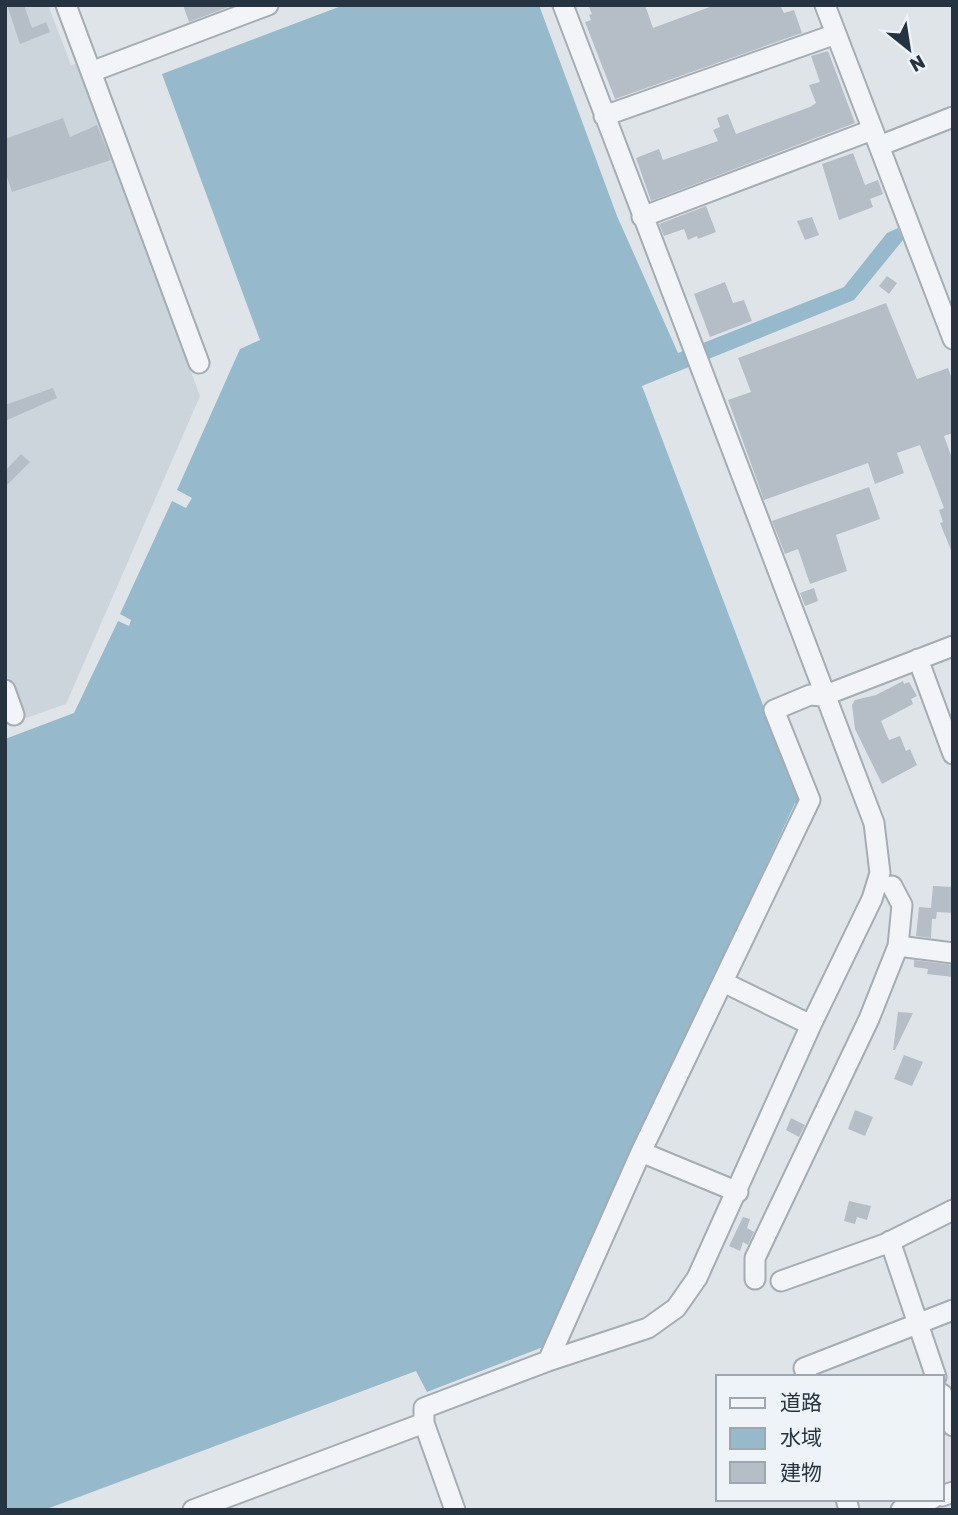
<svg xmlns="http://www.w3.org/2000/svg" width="958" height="1515" viewBox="0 0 958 1515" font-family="Rubik,'Noto Sans JP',sans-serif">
<rect width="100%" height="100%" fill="#dfe4e9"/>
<!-- built -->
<path fill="#ccd4dc" d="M5,5H48L71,65L76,64L200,396L66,704L23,719L5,670Z"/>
<!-- water -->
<path fill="#96b9cc" d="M344,5H539L617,216L678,353L844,287L887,233L898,228L903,240L854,300L642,386L796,792L803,794L799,804L795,803L543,1347L427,1392L416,1371L44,1510H5V739L74,713L118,621L129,626L131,620L120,614L172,501L186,508L192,498L177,490L240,349L260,340L162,74Z"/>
<!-- building -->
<path fill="#b5bec7" d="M7,5H24L32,28L46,22L50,32L20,44Z
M183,5H231V6L189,22Z
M588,5H645L653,28L715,5H780L784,13L794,10L802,33L615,99L585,22L591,20L589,15L592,14Z
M828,51L855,123L651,201L636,158L659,149L663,160L718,141L713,130L720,127L717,118L728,114L736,134L810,107L816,103L809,85L820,82L811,56Z
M63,118L70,137L97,125L111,160L12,192L5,171V139Z
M853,153L865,185L878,180L883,194L870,199L873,207L839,220L822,164Z
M706,206L716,232L698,239L697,236L688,240L684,229L664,236L659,224Z
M812,217L819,235L805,240L797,221Z
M887,276L897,283L889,294L879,286Z
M725,282L733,303L744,300L752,321L710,337L694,294Z
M886,303L917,379L948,368L953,382V433L944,436L953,461V555L940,523L943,522L939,510L944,508L920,445L897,453L904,473L875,484L868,463L764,500L728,400L751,392L738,358Z
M53,388L57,398L5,421V405Z
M21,454L30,462L5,487V471Z
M869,487L880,519L836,535L847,571L810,584L798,549L785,554L772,521Z
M814,588L818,601L805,606L800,593Z
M903,681L904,684L909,682L917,696L911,699L913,704L881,721L889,740L900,736L906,751L910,749L917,765L882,784L855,729L852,705L855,700L876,695Z
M933,886L953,887V913L937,912L936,919H932L931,938L916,936L919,907L931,908Z
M914,960L953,965V977L927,974L928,969L914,967Z
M898,1012L913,1013L895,1050H893Z
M904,1055L923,1062L912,1086L894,1079Z
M855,1110L873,1117L865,1136L848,1129Z
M791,1118L805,1125L799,1137L786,1130Z
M849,1201L871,1206L867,1220L857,1217L855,1224L844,1221Z
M743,1217L750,1219L747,1228L754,1232L748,1245L743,1242L740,1251L729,1246Z"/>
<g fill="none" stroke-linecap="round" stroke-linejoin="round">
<!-- minor casing -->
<g stroke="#a4acb4" stroke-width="23">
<path id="minor" d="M66,5L91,72L268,5
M825,5L953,339
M91,72L199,363
M604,116L836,34
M879,146L953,117
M642,217L872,130
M918,659L953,754
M5,690L14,715
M898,946L953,953
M723,982L811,1025
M641,1152L738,1192
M890,1241L936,1377
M755,1279V1258L869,1019L898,946L902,905L892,886
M781,1281L885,1244L953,1210
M548,1361L641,1152L810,800L774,710L810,695L823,696L953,646
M807,1377L804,1368L953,1310
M942,1394L953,1426
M942,1496L953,1492
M846,1499L849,1510
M193,1510L424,1423
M455,1510L424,1423V1408L548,1361L648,1328L676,1308L697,1278L811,1025L872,899L880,873L874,823L563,5
M901,1510L932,1499"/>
</g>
<!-- minor -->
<use href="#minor" stroke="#f2f4f7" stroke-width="19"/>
</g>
<!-- border -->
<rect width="958" height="1515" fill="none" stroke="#263442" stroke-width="14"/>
<!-- legend -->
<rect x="716" y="1375" width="228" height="126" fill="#eef3f7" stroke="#9ea7af" stroke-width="2"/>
<rect x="730" y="1398" width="35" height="10" fill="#f2f4f7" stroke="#9ea7af" stroke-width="2"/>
<text x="780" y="1410" font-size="21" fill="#263442">道路</text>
<rect x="730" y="1428" width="35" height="21" fill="#96b9cc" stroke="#9ea7af" stroke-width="2"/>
<text x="780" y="1445" font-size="21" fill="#263442">水域</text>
<rect x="730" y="1462" width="35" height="21" fill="#b5bec7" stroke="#9ea7af" stroke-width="2"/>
<text x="780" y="1480" font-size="21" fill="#263442">建物</text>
<!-- north arrow -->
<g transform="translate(909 49) rotate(150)" stroke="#eef3f7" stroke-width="5" paint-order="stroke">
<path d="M0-5L12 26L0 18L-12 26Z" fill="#263442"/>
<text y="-10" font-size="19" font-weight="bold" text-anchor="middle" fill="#263442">N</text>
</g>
</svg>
